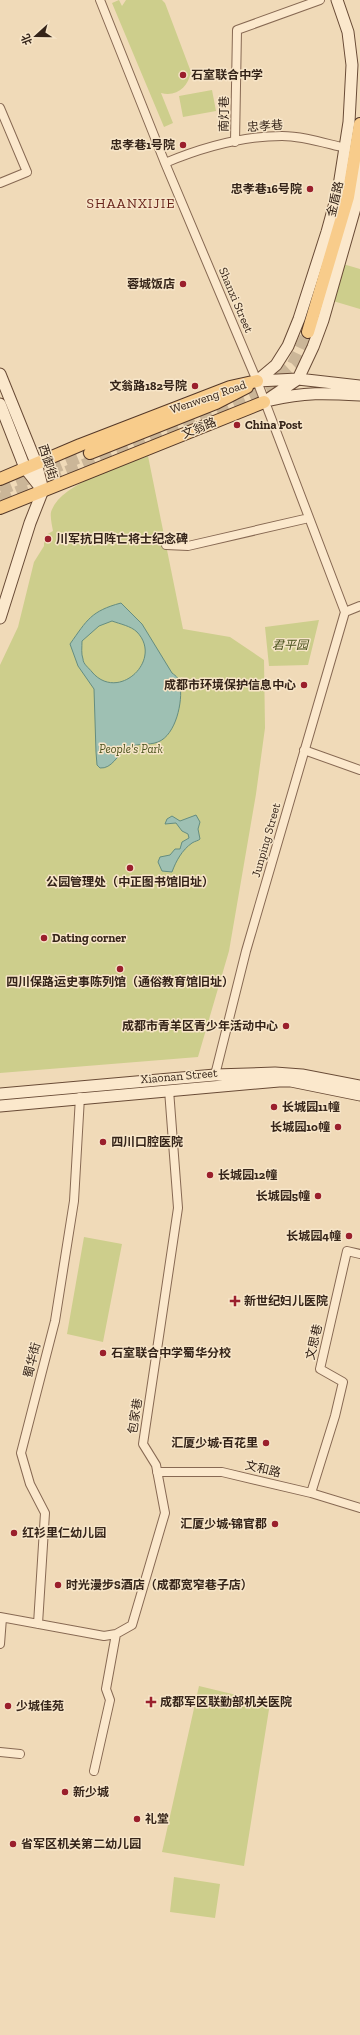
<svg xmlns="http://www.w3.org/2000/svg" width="360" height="2035" viewBox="0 0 360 2035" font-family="'Zilla Slab','Noto Sans SC',serif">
<rect width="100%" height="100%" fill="#f0dab8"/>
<!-- green -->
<path fill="#cdce8c" d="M119,0L122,6L126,0H162L165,3L191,72C188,87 177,97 161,93L173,123L164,127L112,3Z
M212,90L216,111L183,117L179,96Z
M343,264L360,269V309L333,301Z
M148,456L183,629L230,637L264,660L265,728L256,794L229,951L198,1057L0,1073V665L18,627L34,562L44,546V536L53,531C52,525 50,517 51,512C60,483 122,466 148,456Z
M319,620L308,665L269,666L265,627Z
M84,1237L122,1244L103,1342L67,1334Z
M199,1686L270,1703L244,1866L162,1852Z
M174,1877L220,1884L215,1918L170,1912Z"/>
<!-- water -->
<path fill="#9ec0b3" stroke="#658d80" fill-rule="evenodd" d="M121,603L142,624L172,673C176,676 180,679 180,685C183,701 176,735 158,742C148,746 136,742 126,749C117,755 112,769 100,768L97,765L96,752L94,689L78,666L70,644C87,620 91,611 121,603ZM112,621C120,624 131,626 137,632C164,660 118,703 92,672C89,668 83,664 83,659C81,654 82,647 82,641L99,626Z
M196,815L200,822L198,829L200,839C198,841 195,841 192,843C182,850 176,861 172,872L162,871L158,862L160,857L170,855L175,849H180L182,842L189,838L188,834L182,831L176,823L165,824L167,819L172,816L180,821Z"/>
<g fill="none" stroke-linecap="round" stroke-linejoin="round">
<!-- primary-tunnel -->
<path stroke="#cbb698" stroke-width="12" stroke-dasharray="12 6" stroke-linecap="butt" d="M0,490L90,453
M0,499L228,406L267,388L293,364L308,332"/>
<!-- street casing -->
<g stroke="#876953" stroke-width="10">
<path id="street" d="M100,0L165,163L257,381L345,612
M0,108L27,172L0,183
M235,142L237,30L320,0
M165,163C201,148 242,136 282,136C303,136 324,143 345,148
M166,545L188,546L309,518
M345,612L360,606
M304,750L360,770
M215,1075L246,951L345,612
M157,1472H222L311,1493L360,1508
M311,1493L335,1416L343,1382L320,1369L347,1251L360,1254
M0,1617L104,1636L116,1634L132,1625L165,1513L156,1465L143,1444L178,1208L169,1090
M38,1624L45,1513L30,1484L21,1453L55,1321L74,1201L80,1097
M0,1644L2,1618
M0,1752L20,1754
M94,1771L110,1700L106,1689L116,1634"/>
</g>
<!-- secondary casing -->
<g stroke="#694b36" stroke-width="13">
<path id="secondary" d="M0,374L36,463L43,490
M257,381L276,365L288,346L299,319L327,232L338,192L349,122L352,65L348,32L337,0
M257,381L298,379L360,386
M271,400C304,392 326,393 360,395
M264,402L298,379L313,347L323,320L355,208L360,165
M0,404L25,468L40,487
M0,618L30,523L43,490
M0,1094L215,1075L275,1073L302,1075L360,1086
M0,1106L279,1081H291L360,1095"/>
</g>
<!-- primary casing -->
<g stroke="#543828" stroke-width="14">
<path id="primary" d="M308,332L348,197L360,124
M90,453L216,403L247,387
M0,479L80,445L230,387L257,381
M0,508L264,402"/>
</g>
<!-- street -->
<use href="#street" stroke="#fbe8cc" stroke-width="8"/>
<!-- secondary -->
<use href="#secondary" stroke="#fbe8cc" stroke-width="11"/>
<!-- primary -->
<use href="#primary" stroke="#f8cc8b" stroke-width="12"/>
</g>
<!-- markers -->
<g fill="#9a1f2c" stroke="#f7e5c8" stroke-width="1.5">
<circle cx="183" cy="75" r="4"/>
<circle cx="183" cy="145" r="4"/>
<circle cx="310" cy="189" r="4"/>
<circle cx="183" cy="284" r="4"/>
<circle cx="195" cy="386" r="4"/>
<circle cx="237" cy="425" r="4"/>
<circle cx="48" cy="539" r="4"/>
<circle cx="304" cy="685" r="4"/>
<circle cx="130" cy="868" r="4"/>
<circle cx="44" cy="938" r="4"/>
<circle cx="120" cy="969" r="4"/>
<circle cx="286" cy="1026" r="4"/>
<circle cx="274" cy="1107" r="4"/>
<circle cx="338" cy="1127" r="4"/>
<circle cx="103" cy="1142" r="4"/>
<circle cx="210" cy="1175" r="4"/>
<circle cx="318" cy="1196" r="4"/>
<circle cx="349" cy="1236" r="4"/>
<path d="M233 1295h4v4h4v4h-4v4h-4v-4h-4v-4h4z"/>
<circle cx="103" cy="1353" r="4"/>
<circle cx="266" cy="1443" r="4"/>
<circle cx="275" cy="1524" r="4"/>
<circle cx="14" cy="1533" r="4"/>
<circle cx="58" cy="1585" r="4"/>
<path d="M149 1696h4v4h4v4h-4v4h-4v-4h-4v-4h4z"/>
<circle cx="8" cy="1706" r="4"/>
<circle cx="65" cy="1792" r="4"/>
<circle cx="137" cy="1819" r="4"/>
<circle cx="13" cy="1844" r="4"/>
</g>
<g text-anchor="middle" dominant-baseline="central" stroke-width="3" stroke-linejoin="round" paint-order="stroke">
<!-- poi labels -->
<g font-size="12" font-weight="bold" fill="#352419" stroke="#f7e5c8" text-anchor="start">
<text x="191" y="75">石室联合中学</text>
<text x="175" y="145" text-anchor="end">忠孝巷1号院</text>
<text x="302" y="189" text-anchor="end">忠孝巷16号院</text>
<text x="175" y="284" text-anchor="end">蓉城饭店</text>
<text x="187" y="386" text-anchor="end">文翁路182号院</text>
<text x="245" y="425">China Post</text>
<text x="56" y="539">川军抗日阵亡将士纪念碑</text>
<text x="296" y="685" text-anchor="end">成都市环境保护信息中心</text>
<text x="130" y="882" text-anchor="middle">公园管理处（中正图书馆旧址）</text>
<text x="52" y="938">Dating corner</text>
<text x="120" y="982" text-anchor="middle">四川保路运史事陈列馆（通俗教育馆旧址）</text>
<text x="278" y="1026" text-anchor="end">成都市青羊区青少年活动中心</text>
<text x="282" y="1107">长城园11幢</text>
<text x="330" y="1127" text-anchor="end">长城园10幢</text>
<text x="111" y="1142">四川口腔医院</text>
<text x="218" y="1175">长城园12幢</text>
<text x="310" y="1196" text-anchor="end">长城园5幢</text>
<text x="341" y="1236" text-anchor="end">长城园4幢</text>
<text x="244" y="1301">新世纪妇儿医院</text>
<text x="111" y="1353">石室联合中学蜀华分校</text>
<text x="258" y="1443" text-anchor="end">汇厦少城·百花里</text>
<text x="267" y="1524" text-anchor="end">汇厦少城·锦官郡</text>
<text x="22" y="1533">红衫里仁幼儿园</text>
<text x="66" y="1585">时光漫步S酒店（成都宽窄巷子店）</text>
<text x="160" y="1702">成都军区联勤部机关医院</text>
<text x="16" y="1706">少城佳苑</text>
<text x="73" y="1792">新少城</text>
<text x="145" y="1819">礼堂</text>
<text x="21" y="1844">省军区机关第二幼儿园</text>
</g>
<!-- street labels -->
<g font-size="12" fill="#352419" stroke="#f7e5c8">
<text transform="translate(224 114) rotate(-89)">南灯巷</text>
<text transform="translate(265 126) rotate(-4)">忠孝巷</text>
<text transform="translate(335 199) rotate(-77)">金盾路</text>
<text transform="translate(236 300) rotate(67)">Shanxi Street</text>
<text transform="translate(208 397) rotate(-19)">Wenweng Road</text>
<text transform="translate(199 428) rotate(-22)">文翁路</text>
<text transform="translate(48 462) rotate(72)">西御街</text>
<text transform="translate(266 840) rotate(-74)">Junping Street</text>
<text transform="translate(179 1076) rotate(-5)">Xiaonan Street</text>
<text transform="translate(314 1342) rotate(-77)">文思巷</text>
<text transform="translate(32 1360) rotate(-76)">蜀华街</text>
<text transform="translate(135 1416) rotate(-81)">包家巷</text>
<text transform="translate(263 1469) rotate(13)">文和路</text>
</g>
<!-- park labels -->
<g font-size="12" font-style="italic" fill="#4b531e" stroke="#f7e5c8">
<text x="290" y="645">君平园</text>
<text x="131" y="749">People's Park</text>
</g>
<!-- quarter labels -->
<g font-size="14" letter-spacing="1" fill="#641e16" stroke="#f7e5c8">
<text x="131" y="203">SHAANXIJIE</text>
</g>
</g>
<!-- north arrow -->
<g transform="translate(36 36) rotate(249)" stroke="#f7e5c8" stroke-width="3" paint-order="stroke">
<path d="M0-3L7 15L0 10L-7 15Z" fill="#352419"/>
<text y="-6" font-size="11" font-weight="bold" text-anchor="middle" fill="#352419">北</text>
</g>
</svg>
